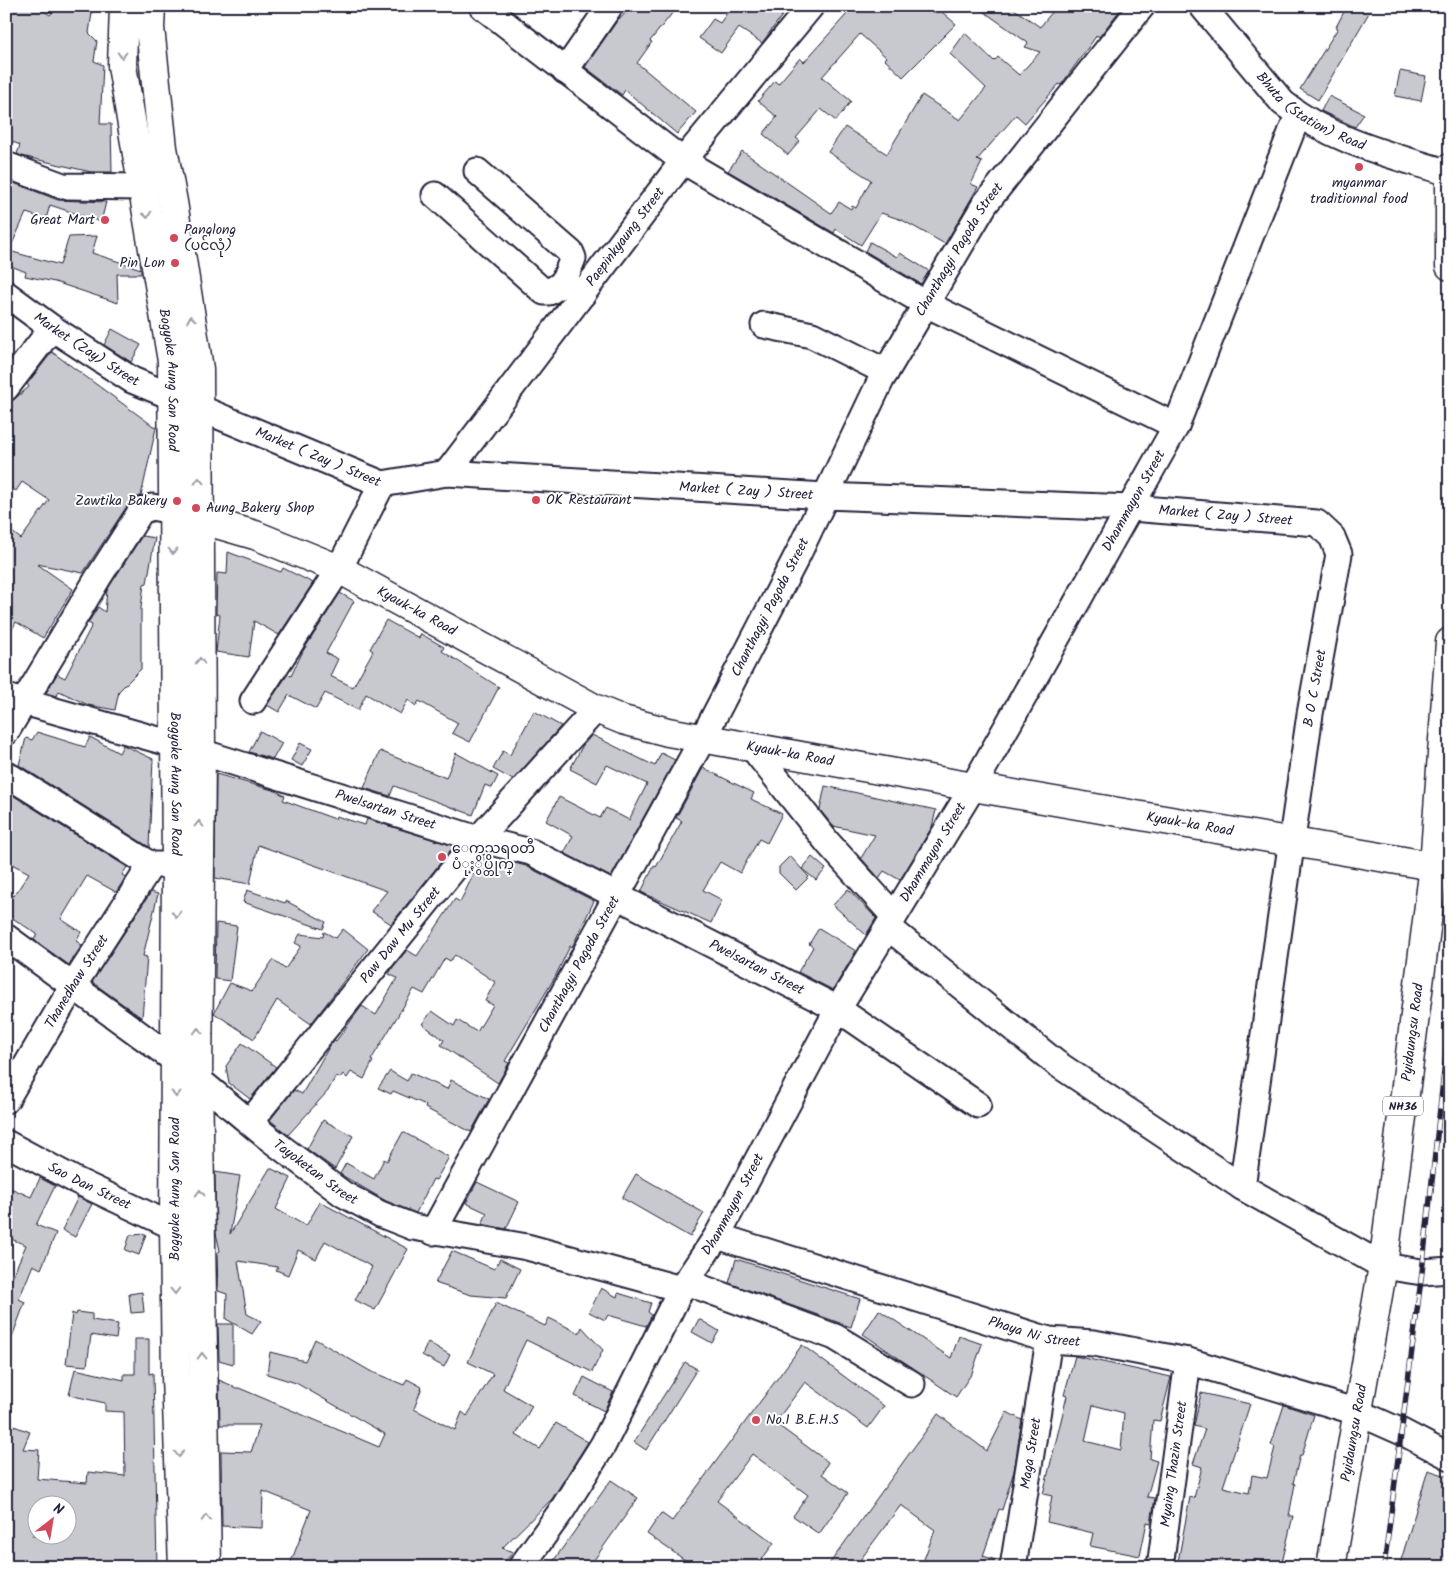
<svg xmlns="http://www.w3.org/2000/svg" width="1456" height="1573" viewBox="0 0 1456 1573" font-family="Kalam,'Noto Sans Myanmar',sans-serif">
<rect width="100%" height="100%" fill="#fff"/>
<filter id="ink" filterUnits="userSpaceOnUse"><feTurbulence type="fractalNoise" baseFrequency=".02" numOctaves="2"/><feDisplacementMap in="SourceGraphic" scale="10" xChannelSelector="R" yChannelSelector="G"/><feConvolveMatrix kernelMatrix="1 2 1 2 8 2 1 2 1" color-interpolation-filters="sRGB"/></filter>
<g filter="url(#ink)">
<!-- building -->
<path fill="#c8c8cf" stroke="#22223b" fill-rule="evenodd" d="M6,6H36L50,15L59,6H93L89,33L97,41L94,61L103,65L100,124H111L112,172H91L22,156L17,154L20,145L6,139Z
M631,6H678L650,41L652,42L637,63L696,112L677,134L625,90L622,95L585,67L619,18L620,19Z
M732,6H789L762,43L739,28L721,53L699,38L713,19L720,23Z
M839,6H945L942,12L956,24L903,77L884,59L886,57L860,34L822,77L851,101L836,121L821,109L796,138L800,141L788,155L763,134L777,117L758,101L775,81L778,84L800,58L804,62L847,14Z
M976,6H1010L1040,27L1057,6H1123L1099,37L1097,35L1061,85L1059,84L1025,123L1016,115L977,160L982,162L971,184L978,187L945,244L902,220L881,213L861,245L836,229L834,233L728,171L742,151L831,213L839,202L851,209L852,206L856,208L871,180L828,152L845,127L887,154L922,95L960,120L986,88L950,54L965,33L994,61L998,57L1019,75L1040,52L1025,47L1028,43Z
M1347,6H1373L1318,100L1300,89L1338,28L1336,27Z
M1400,71L1426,76L1421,101L1395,96Z
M1329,96L1364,114L1355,127L1321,111Z
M6,180L58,200L106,202L101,222L50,205L46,219L26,213L9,251L60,265L69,237L97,236L92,253L141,269V274H117L118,303L55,282L25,276L26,272L6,264Z
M870,242L897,257L900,253L929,271L921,284L865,251Z
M112,329L141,345L131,362L104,345Z
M52,352L156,428L141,496L129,503L83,573L37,564L73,589L43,638L16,622L6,641V527L21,539L49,500L22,482L16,491L6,484V402L12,401L29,387L27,384Z
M142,536L155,538L147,583L144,584L141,608V669L119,691L115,710L88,705L59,691L57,696L46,693L57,674L65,678L92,625L88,623L98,607L105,612L107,590Z
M228,552L281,572L283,568L313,583L279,635L254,621L249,657L216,652L220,615L216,614L217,573L227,574Z
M340,593L354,601L326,653L338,659L330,676L353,687L373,651L370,649L386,620L419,638L421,634L444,647L442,651L499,687L470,742L452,733L458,723L419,701L416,706L408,700L400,714L366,694L358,710L325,693L316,709L289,695L279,712L267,705L288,674L291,676L303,651Z
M534,711L561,726L513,780L493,769L503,751L510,755Z
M260,731L282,743L273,759L249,752Z
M37,732L85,747L90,737L119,753L123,745L153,759L149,847L19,765L26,738L32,740Z
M592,735L655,766L661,753L675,760L611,877L564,853L573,836L546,821L559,797L600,818L606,808L629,820L647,784L607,765L597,783L570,769L583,745Z
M300,743L312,749L302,766L291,760Z
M380,751L446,778L456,753L498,776L492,788L485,785L473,815L394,786L390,796L364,788Z
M703,768L754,793L751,799L782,814L767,843L759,839L740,873L720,862L703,890L722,900L711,923L641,892L654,866L656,867L682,821L676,818Z
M216,774L276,791L285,796L283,800L335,819L336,816L365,825L367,819L454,846L391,924L371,911L387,891L258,845L250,884L215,878Z
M825,786L936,810L932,827L900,880L884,871L879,878L861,858L875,835L833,826L820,810Z
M6,791L127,867L122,875L126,877L116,892L87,876L61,919L81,932L76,941L82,945L69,965L34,940L37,934L6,914V891L14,896L29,873L6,861Z
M790,856L809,877L796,890L779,873V867Z
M482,857L500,865L503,860L526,866L594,901L572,947L570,946L555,977L505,1061L509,1063L498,1083L441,1045L444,1040L422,1024L432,1011L454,1026L457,1020L477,1032L493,1005L485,1001L495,982L455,955L450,961L445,958L424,994L414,989L371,1060L373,1061L364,1079L351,1072L347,1078L343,1074L340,1078L336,1076L328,1091L288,1135L270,1120L294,1090L302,1094L329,1047L334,1040L336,1041L362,1006L376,1015L397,978L389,974L393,967L407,950L417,956L455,899L460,902Z
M812,857L826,869L816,880L802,869Z
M848,889L876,918L866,935L833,905Z
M247,890L285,903L286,901L326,922L323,929L243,902Z
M151,892L158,894L143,956L147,957L142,1018L92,982Z
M216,923L237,926L230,981L215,979Z
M819,928L856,951L833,990L798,972L813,947L809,944Z
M343,929L368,949L311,1024L277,1000L254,1039L214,1013L230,983L252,991L273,960L285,969L301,946L295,943L300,934L323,937L324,932L336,938Z
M242,1043L276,1067L250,1099L229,1083L226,1066Z
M390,1071L407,1081L411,1073L447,1089L451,1080L489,1099L471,1132L425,1108L426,1105L393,1091L391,1094L378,1088Z
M323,1120L353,1136L335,1169L307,1149Z
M403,1132L449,1157L436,1180L433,1179L416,1213L386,1201L340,1174L346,1163L374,1179L384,1159L387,1161Z
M270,1168L291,1178L276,1209L306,1226L320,1202L408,1249L375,1310L355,1300L372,1267L325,1241L316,1259L298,1250L288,1275L276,1270L278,1267L238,1261L247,1314L261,1321L252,1334L226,1319L227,1294L218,1291L217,1253L220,1251L216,1233L215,1172L240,1176L230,1234Z
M636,1174L704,1213L690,1237L622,1198Z
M40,1178L55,1186L36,1225L56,1233L41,1269L33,1265L19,1299L25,1302L8,1348H6V1279L11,1280L26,1245L6,1237V1186L31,1197Z
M477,1182L519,1202L506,1229L482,1224L487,1213L466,1203Z
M78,1197L92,1204L75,1237L62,1230Z
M146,1234L139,1255L125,1250L130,1235Z
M452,1251L494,1269L500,1259L520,1269L506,1298L471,1295L435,1283Z
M736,1259L860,1299L851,1327L729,1283Z
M601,1288L617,1297L618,1293L651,1303L648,1312L652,1315L646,1326L608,1315L605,1320L589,1312Z
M142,1292L144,1312L131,1313L129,1294Z
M496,1303L545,1326L549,1318L579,1333L582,1327L603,1350L592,1372L526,1340L503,1389L532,1406L516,1435L540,1449L556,1423L588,1442L552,1499L502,1548L513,1552L501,1567H289L311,1510L263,1491L262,1528L222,1526L221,1451L251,1452L260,1425H220L219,1380L233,1386V1388H239L379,1447L385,1434L296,1383L267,1374L270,1352L305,1361L315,1339L370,1371L404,1385L407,1379L422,1387L414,1409L455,1430L462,1412L467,1416L493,1374L468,1362Z
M879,1310L951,1358L959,1336L982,1344L972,1373L956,1397L863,1334Z
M77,1312L92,1314V1320L118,1324L116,1339L91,1335L87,1366L66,1364L72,1313L76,1315Z
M699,1319L719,1331L712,1343L692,1332Z
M218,1324H233V1364L219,1360Z
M135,1339H149V1374L153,1373L157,1567H6V1423L30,1432L23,1449L39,1450L37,1479L87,1483L88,1472L125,1476L124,1412L105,1411V1403L69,1395L75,1369L124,1380V1374H135ZM35,1506H68V1536H33Z
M428,1342L450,1355L444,1367L422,1355Z
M802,1345L884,1406L868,1428L805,1382L775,1423L828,1462L822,1474L848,1493L819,1534L793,1516L808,1495L752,1454L717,1501L774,1543L756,1567H695L647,1534L661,1513L672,1521Z
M1075,1356L1171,1377L1160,1421L1153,1420L1150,1459L1157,1461L1147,1497L1155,1498L1151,1523L1147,1522L1140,1556L1090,1546L1093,1533L1047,1522L1052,1496L1043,1494L1067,1396L1064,1395ZM1093,1405L1124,1413L1121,1450L1085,1441Z
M685,1362L697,1369L646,1450L634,1442Z
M584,1377L613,1392L604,1411L575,1396Z
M1201,1393L1250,1404L1223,1487L1249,1493L1252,1475L1267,1478L1275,1447L1271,1445L1284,1405L1314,1415L1302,1455H1300L1293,1483L1295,1484L1289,1516H1293L1281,1567L1252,1559L1250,1567H1177L1190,1497L1194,1498L1202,1467L1193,1464L1205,1429L1194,1426Z
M1007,1412L1022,1420L1014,1471L1002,1510L999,1509L983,1556L999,1561V1567H921L935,1530L901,1505L855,1567H827L938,1414L987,1451Z
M1428,1470L1450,1477V1567H1399Z
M611,1480L638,1498L589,1567H549Z"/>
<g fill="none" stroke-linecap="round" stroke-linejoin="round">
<!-- minor casing -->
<g stroke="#22223b" stroke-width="29">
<g id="minor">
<path d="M482,6L683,161L928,305L1176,426"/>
<path id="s1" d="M1202,6L1283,103C1331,141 1391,155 1449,173"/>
<path d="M565,71L610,6"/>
<path d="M6,165L63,186L142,187"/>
<path d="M477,171L571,253L573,258L563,283"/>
<path d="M435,195L544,292H549L563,283L583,294"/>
<path id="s2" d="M6,294L52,328L132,380L382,484L447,473L825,496L1131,508L1317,523L1332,537L1339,554L1310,714L1242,1187"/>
<path d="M764,325L812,335L886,372"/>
<path d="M6,388L52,328"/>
<path id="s3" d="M447,473L683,161L811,6"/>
<path id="s4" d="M6,697L201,752L478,839L531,852L838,1009L978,1105"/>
<path d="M253,701L339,569L382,484"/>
<path d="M6,732L98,578L141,511L152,507L172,511"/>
<path d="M752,747L828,843L894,916"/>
<path d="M6,774L151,865H167"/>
<path d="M888,927L1056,1063L1242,1187L1383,1266L1422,1272L1450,1270"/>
<path id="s5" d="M6,937L176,1061L266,1136L343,1194L380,1214L413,1227L527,1247L681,1289"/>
<path id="s6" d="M6,1100L73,986L151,865"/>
<path id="s7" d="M250,1122L478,839L596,709"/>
<path id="s8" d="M6,1143L73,1179L174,1227"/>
<path id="s9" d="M433,1232L703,738L798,554L881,380L985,204L1142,6"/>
<path id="s10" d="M717,1236L1049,1340L1094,1343L1188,1361L1357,1412L1402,1432L1450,1457"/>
<path d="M686,1282L835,1337L912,1384"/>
<path id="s11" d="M521,1567L562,1510L603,1445L681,1289L717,1236L838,1009L973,787L1176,426L1298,115"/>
<path id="s12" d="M1013,1567L1049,1340"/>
<path id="s13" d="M1160,1567L1188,1361"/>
</g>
</g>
<!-- major casing -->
<g stroke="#22223b" stroke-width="31">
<g id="major">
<path id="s14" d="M179,513L255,535L339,569L596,709L623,720L668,732L973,787L1450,869"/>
</g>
</g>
<!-- highway casing -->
<g stroke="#22223b" stroke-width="31">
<g id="highway">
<path id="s15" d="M124,6L122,66L172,361L176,865L174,1227L176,1377L183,1567"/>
<path d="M151,6L150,28L163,148L173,202L199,369L201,752L198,1079L207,1567"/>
<path d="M1450,168V266"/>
<path id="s16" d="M1331,1567L1383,1266L1434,866L1450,642"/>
</g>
</g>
<!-- minor -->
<use href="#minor" stroke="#fff" stroke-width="25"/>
<!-- major -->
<use href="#major" stroke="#fff" stroke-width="28"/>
<!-- highway -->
<use href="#highway" stroke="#fff" stroke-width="28"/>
<!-- rail casing -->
<g stroke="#22223b" stroke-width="5.5">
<path id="rail" d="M1384,1567L1422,1272L1450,1017"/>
</g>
<!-- rail -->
<use href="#rail" stroke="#fff" stroke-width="4" stroke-dasharray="11" stroke-linecap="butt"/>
</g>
<!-- one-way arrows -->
<defs><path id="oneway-chevron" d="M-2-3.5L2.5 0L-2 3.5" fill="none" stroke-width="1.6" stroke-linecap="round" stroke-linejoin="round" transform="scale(1.25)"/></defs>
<g stroke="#9c9ca7">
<use href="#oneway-chevron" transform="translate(122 55) rotate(92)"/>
<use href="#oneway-chevron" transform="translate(147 215) rotate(80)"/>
<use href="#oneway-chevron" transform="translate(191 319) rotate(-100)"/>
<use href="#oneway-chevron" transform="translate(199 481) rotate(-91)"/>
<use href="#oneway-chevron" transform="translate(173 551) rotate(89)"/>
<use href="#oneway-chevron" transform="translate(200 661) rotate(-90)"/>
<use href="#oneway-chevron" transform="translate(199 824) rotate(-89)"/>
<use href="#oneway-chevron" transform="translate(176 914) rotate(90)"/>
<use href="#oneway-chevron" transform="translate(198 1031) rotate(-90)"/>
<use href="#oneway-chevron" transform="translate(176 1094) rotate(91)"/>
<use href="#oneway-chevron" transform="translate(200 1193) rotate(-91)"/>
<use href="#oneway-chevron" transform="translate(175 1291) rotate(89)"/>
<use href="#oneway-chevron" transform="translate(202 1356) rotate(-91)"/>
<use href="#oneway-chevron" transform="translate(179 1454) rotate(88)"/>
<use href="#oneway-chevron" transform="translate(206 1518) rotate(-92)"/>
</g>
</g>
<!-- markers -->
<g fill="#d1495b" stroke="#fff" stroke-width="2">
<circle cx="1359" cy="167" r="5"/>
<circle cx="105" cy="220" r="5"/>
<circle cx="174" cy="238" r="5"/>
<circle cx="175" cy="263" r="5"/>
<circle cx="536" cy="500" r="5"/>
<circle cx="177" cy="501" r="5"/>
<circle cx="196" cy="508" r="5"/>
<circle cx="442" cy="857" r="5"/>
<circle cx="756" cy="1420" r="5"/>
</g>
<g text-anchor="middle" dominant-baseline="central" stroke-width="4" stroke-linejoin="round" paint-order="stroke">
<!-- shield labels -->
<rect fill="#fff" stroke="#646476" stroke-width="1" x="1383" y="1096.5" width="40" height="19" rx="4"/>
<g font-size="12" font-weight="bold" fill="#22223b">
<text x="1403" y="1106">NH36</text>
</g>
<!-- street labels -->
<g font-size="14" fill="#22223b" stroke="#fff">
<text stroke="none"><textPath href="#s1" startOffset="154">Bhuta (Station) Road</textPath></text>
<text stroke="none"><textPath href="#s3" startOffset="296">Paepinkyaung Street</textPath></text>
<text stroke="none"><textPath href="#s9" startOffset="1115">Chanthagyi Pagoda Street</textPath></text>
<text stroke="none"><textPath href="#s2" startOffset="98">Market (Zay) Street</textPath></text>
<text stroke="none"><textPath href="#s15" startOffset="378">Bogyoke Aung San Road</textPath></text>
<text stroke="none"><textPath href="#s2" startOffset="354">Market ( Zay ) Street</textPath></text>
<text stroke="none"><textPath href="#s2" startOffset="789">Market ( Zay ) Street</textPath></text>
<text stroke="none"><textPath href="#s11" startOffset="1231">Dhammayon Street</textPath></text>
<text stroke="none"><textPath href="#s2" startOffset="1269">Market ( Zay ) Street</textPath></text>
<text stroke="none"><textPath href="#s9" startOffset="710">Chanthagyi Pagoda Street</textPath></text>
<text stroke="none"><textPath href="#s14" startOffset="258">Kyauk-ka Road</textPath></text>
<text transform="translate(1315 688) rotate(-80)">B O C Street</text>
<text stroke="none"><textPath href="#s14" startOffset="662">Kyauk-ka Road</textPath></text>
<text stroke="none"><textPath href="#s15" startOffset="782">Bogyoke Aung San Road</textPath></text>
<text stroke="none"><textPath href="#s4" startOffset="396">Pwelsartan Street</textPath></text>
<text stroke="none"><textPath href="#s14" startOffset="1068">Kyauk-ka Road</textPath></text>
<text stroke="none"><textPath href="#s11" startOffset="826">Dhammayon Street</textPath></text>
<text stroke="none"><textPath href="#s7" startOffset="240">Paw Daw Mu Street</textPath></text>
<text stroke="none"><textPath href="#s9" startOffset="305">Chanthagyi Pagoda Street</textPath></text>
<text stroke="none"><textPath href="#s4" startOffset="801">Pwelsartan Street</textPath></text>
<text stroke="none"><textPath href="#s6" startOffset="138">Thanedhaw Street</textPath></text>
<text stroke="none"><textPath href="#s16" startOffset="541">Pyidaungsu Road</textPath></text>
<text stroke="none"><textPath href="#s5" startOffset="389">Tayoketan Street</textPath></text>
<text stroke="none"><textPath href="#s8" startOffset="94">Sao Dan Street</textPath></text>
<text transform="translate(175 1189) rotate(-90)">Bogyoke Aung San Road</text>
<text stroke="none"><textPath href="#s11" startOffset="421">Dhammayon Street</textPath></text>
<text stroke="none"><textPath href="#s10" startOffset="332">Phaya Ni Street</textPath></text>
<text stroke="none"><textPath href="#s16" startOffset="136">Pyidaungsu Road</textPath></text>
<text stroke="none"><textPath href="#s12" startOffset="115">Maga Street</textPath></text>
<text stroke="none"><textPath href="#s13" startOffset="104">Myaing Thazin Street</textPath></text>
</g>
<!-- poi labels -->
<g font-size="14" fill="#22223b" stroke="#fff" text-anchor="start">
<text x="1359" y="183" text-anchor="middle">myanmar<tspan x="1359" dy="16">traditionnal food</tspan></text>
<text x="95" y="220" text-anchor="end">Great Mart</text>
<text x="184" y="230">Panglong<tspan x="184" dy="16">(ပင်လုံ)</tspan></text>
<text x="165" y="263" text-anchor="end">Pin Lon</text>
<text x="546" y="500">OK Restaurant</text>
<text x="167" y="501" text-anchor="end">Zawtika Bakery</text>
<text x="206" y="508">Aung Bakery Shop</text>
<text x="452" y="849">ေကသရ၀တီ<tspan x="452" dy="16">ပံုႏွိပ္တိုက္</tspan></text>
<text x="766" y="1420">No.1 B.E.H.S</text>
</g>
</g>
<!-- margin -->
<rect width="1456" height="1573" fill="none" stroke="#fff" stroke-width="25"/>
<rect x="12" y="12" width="1431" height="1548" fill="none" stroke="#22223b" stroke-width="2" filter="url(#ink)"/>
<!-- north arrow -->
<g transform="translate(52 1520) rotate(31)"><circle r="24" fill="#ffffff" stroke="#a7a7b1"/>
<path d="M0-4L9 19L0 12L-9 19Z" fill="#d1495b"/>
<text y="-8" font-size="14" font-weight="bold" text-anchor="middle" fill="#22223b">N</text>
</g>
</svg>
